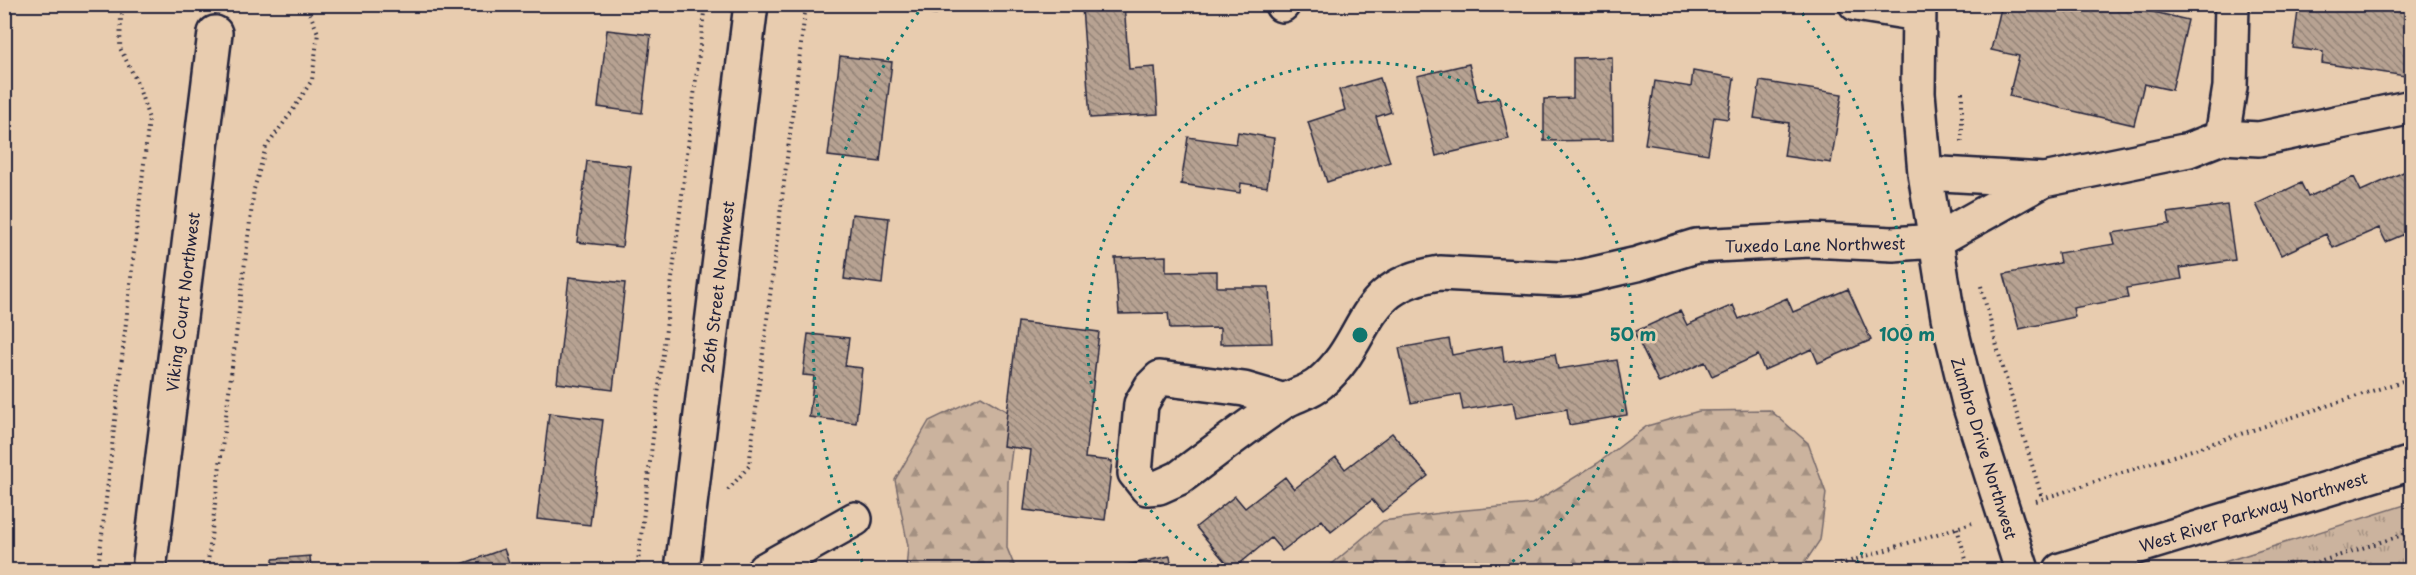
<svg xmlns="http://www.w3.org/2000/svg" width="2416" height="575" viewBox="0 0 2416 575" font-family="'Playpen Sans',sans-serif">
<defs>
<pattern id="forest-firs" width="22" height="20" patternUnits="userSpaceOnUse" patternTransform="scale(1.5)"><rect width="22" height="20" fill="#cbb39e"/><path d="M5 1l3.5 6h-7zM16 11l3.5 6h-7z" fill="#a49182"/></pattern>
<pattern id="park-tufts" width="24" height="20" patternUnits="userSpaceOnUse" patternTransform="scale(1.5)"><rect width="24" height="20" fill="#cbb39e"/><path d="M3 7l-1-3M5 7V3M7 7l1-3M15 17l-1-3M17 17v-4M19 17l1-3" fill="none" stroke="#a49182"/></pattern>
<pattern id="building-back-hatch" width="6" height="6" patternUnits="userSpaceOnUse" patternTransform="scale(1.5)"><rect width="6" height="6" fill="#b7a292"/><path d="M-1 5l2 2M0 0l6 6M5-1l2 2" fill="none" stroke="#948478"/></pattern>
</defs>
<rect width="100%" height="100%" fill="#e8ccaf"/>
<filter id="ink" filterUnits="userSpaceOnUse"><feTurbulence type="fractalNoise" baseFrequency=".0167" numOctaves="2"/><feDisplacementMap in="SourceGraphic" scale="12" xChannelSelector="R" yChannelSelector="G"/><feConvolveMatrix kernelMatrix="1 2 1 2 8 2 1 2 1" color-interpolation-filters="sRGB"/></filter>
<g filter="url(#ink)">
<!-- forest -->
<path fill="url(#forest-firs)" stroke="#766a6c" stroke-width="1.5" d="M981,396L1016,417L1008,482L1007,548L1016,570H906L908,546L895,480L929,421Z
M1770,410L1808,443L1826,493L1820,540L1800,570H1319L1326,569L1383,521L1455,511L1532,504L1598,463L1647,426L1699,411Z"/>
<!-- park -->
<path fill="url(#park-tufts)" stroke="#766a6c" stroke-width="1.5" d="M2411,503V570H2199Z"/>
<!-- building -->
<path fill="url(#building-back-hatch)" stroke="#22223b" stroke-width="1.5" d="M880,4H937L936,14L880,7Z
M1124,4L1129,69L1155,67L1158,114L1090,118L1082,7Z
M2002,4H2120L2188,20L2172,90L2144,84L2134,125L2009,96L2019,56L1991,50Z
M2299,4H2412V66H2407L2405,76L2322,63L2323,52L2293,48Z
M607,30L651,35L642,113L598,107Z
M840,56L892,62L880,162L828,156Z
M1612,57L1613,140L1544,141V99L1573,98V58Z
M1469,64L1478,102L1499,98L1509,139L1436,156L1417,76Z
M1693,71L1734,78L1728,119L1714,117L1708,154L1645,144L1655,81L1691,87Z
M1380,78L1391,112L1376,117L1390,162L1327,182L1308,122L1345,110L1339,90Z
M1760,81L1842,94L1831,163L1784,156L1789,123L1754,118Z
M1238,132L1274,138L1267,187L1241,183L1240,193L1181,184L1188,137L1236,144Z
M587,161L631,166L622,247L577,242Z
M2408,170L2412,177V231L2386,242L2379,228L2333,248L2326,234L2281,255L2256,204L2301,183L2308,197L2354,177L2361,191Z
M2227,205L2235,260L2180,268L2182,279L2126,288L2128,298L2073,308L2075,317L2019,329L2004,274L2060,263L2058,253L2115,244L2112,233L2170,224L2168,213Z
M852,214L889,218L882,284L844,279Z
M1166,256V272L1217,271V287H1269L1272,343L1220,344V328L1170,329L1168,313L1119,314L1115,258Z
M569,277L625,283L613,390L557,383Z
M1848,289L1871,340L1818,363L1812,349L1764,370L1758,355L1712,376L1705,362L1659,383L1634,332L1680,311L1687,325L1733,305L1739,319L1787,298L1793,312Z
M1018,322L1099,332L1085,458L1112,461L1105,520L1024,510L1031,450L1003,446Z
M808,334L849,338L845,366L862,368L856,423L809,417L814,376L803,375Z
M1449,339L1452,355L1502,346L1504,362L1555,354L1558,369L1617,360L1627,415L1569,425L1567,409L1516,418L1513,402L1463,410L1460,394L1411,403L1399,348Z
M549,413L603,420L590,525L537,519Z
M1392,433L1428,476L1382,512L1372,500L1331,532L1322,520L1282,551L1271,538L1232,570L1196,527L1235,496L1245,508L1285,477L1294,489L1336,457L1345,469Z
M504,549L512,570H445Z
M310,556L311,570H274L273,559Z
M1170,556L1172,570H1109L1108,569Z"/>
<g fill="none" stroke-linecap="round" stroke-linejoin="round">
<!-- minor casing -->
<g stroke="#22223b" stroke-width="38">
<path id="minor" d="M1856,4L1918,14
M1919,4L1918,93L1925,173L1948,317L1970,407L2022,570
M1282,5L1283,4
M2222,137L2230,87L2232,4
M1925,173L2044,180L2189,150L2222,137L2259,139L2412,107
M1285,401L1244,389L1160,378L1151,387L1141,404L1135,473L1147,488L1159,487L1179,478C1213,453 1247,426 1283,402C1294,395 1310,392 1320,383C1372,339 1355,286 1440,273L1559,279L1576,278L1637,264L1696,246L1810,240L1893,244L1935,241L2044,180
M149,570L215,33
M682,570L751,4
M764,570L855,519"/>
</g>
<!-- major casing -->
<g stroke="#22223b" stroke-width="38">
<path id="major" d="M2061,570L2412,463"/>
</g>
<!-- path -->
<path stroke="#22223b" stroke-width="4" stroke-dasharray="1.5 4.5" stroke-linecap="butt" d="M1962,92V142
M1981,286L2000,358L2042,498
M728,490L749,466L806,4
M2036,501L2412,378
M1957,528L1969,570
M98,570L149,119L137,82L120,48L121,16L128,4
M207,570L254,189L266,147L291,113L312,80L318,33L306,4
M637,570L705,4
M1822,570L1972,523
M2294,570L2412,532"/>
<!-- minor -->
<use href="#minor" stroke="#e8ccaf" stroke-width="33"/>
<!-- major -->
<use href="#major" stroke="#e8ccaf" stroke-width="33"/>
</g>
</g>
<!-- distance rings -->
<g fill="none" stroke="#0f766e" stroke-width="3" stroke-dasharray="3 6">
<path d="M1221 570A273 273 0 1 1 1499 570"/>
<path d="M866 570A547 547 0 0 1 923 6M1797 6A547 547 0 0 1 1854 570"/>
</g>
<g text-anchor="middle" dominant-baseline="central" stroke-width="5" stroke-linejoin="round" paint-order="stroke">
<!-- street labels -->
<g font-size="16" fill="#22223b" stroke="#e8ccaf">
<text transform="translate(1815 244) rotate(-1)">Tuxedo Lane Northwest</text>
<text transform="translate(717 287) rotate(-83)">26th Street Northwest</text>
<text transform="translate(182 302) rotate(-83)">Viking Court Northwest</text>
<text transform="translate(1985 448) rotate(73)">Zumbro Drive Northwest</text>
<text transform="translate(2253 511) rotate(-17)">West River Parkway Northwest</text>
</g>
</g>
<circle cx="1360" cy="335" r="9" fill="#0f766e" stroke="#e8ccaf" stroke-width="3"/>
<g font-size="18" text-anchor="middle" font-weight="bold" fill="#0f766e" stroke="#e8ccaf" stroke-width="5" stroke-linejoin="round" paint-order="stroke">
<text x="1633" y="341">50 m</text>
<text x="1907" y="341">100 m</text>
</g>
<!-- margin -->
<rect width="2416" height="575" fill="none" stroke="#e8ccaf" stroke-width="24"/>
<rect x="12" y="12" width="2392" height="551" fill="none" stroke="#22223b" stroke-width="2" filter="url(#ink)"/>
</svg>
